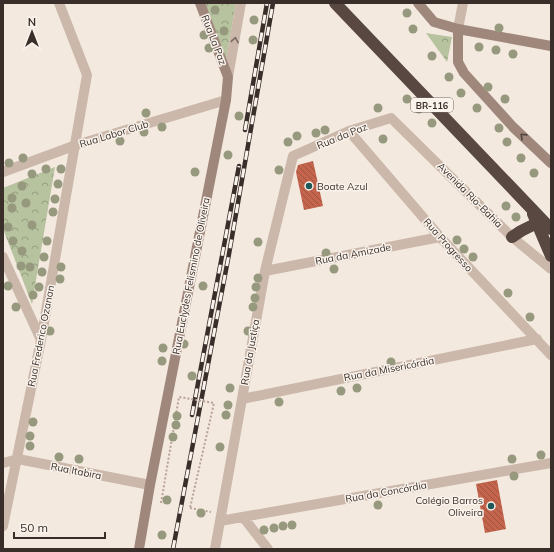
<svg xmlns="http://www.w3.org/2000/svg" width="554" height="552" viewBox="0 0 554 552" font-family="Mulish,sans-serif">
<defs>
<pattern id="park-crowns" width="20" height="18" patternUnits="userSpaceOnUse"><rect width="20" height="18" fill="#b7c29f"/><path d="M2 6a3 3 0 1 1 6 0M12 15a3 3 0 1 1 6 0" fill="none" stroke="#969e82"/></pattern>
<pattern id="building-back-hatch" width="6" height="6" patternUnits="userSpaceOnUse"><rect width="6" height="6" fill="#c4644c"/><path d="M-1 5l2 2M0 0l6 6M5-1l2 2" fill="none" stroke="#a0533f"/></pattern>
</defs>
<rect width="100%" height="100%" fill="#f3e9df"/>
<!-- park -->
<path fill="url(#park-crowns)" d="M205,3H236L226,60Z
M426,33L452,37L447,62Z
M55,167L32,304L3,229V188Z"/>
<!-- building -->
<path fill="url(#building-back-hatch)" d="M313,161L323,206L304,210L296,172L298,165Z
M497,480L506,529L485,533L476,484Z"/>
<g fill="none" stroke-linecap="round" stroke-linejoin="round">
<!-- path -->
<path stroke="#b7a295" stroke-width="2" stroke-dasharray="2 2" stroke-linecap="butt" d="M190,508L211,512"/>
<!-- street -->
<path stroke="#cbb8ab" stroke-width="10" d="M458,29L463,3
M228,77L241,3
M349,131L440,237L551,355
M3,172L76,145L226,100
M3,257L41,340
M265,271L440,237
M242,399L537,339
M3,463L18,459L150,485
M243,517L268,549
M220,521L551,463
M3,526L41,340L87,75L59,3
M215,549L265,271L293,156L349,131L391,118L512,237L551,269"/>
<!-- secondary -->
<path stroke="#9f877c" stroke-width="10" d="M418,3L434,22L458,29L551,46
M458,29V62L464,73L513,127L551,163
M139,549L150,485L226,100L228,77L200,3"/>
<!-- highway -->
<path stroke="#594841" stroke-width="12" d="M335,3L551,229
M533,214L551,256
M512,237L521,231L537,223"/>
<!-- rail casing -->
<g stroke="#392e2a" stroke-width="4.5">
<path id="rail" d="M245,130L267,3
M192,415L239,166
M173,549L229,254L273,3"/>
</g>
<!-- rail -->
<use href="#rail" stroke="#faf3ec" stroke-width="3" stroke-dasharray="9" stroke-linecap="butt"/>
<!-- path-bridge -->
<path stroke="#b7a295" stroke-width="2" stroke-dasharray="2 2" stroke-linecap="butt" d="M161,503L179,397L214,403L190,508"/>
</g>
<!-- trees -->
<g fill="#96997e">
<circle cx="215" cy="10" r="4.5"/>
<circle cx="407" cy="13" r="4.5"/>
<circle cx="254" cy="20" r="4.5"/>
<circle cx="499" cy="28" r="4.5"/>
<circle cx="413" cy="29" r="4.5"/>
<circle cx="224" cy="31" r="4.5"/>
<circle cx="204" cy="35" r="4.5"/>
<circle cx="253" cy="40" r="4.5"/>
<circle cx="479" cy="47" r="4.5"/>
<circle cx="209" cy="48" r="4.5"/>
<circle cx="496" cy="50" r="4.5"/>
<circle cx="513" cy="54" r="4.5"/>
<circle cx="432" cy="56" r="4.5"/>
<circle cx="449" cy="77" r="4.5"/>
<circle cx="488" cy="87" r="4.5"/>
<circle cx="461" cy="93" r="4.5"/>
<circle cx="407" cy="99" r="4.5"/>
<circle cx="505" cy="99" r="4.5"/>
<circle cx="378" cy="108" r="4.5"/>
<circle cx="477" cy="108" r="4.5"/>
<circle cx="419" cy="109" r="4.5"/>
<circle cx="146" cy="113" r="4.5"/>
<circle cx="239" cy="116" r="4.5"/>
<circle cx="432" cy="123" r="4.5"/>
<circle cx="162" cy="127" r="4.5"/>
<circle cx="499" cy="128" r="4.5"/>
<circle cx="325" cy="130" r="4.5"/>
<circle cx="144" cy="132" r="4.5"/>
<circle cx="316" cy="133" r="4.5"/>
<circle cx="297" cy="136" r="4.5"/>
<circle cx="383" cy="139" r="4.5"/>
<circle cx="120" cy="141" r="4.5"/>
<circle cx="288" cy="142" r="4.5"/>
<circle cx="507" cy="142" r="4.5"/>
<circle cx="228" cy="155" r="4.5"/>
<circle cx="23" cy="158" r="4.5"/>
<circle cx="521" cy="158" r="4.5"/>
<circle cx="9" cy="163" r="4.5"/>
<circle cx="46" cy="169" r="4.5"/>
<circle cx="61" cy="169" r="4.5"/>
<circle cx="279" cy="170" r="4.5"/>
<circle cx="195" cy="172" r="4.5"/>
<circle cx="534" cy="173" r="4.5"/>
<circle cx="32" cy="174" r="4.5"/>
<circle cx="58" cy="184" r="4.5"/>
<circle cx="22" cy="186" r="4.5"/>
<circle cx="12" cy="198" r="4.5"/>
<circle cx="55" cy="199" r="4.5"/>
<circle cx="26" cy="203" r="4.5"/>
<circle cx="506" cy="206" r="4.5"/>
<circle cx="12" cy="208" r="4.5"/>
<circle cx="53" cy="212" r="4.5"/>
<circle cx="516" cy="217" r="4.5"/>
<circle cx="32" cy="225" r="4.5"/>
<circle cx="8" cy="227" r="4.5"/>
<circle cx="457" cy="240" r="4.5"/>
<circle cx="13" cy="241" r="4.5"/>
<circle cx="47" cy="241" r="4.5"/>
<circle cx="258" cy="242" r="4.5"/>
<circle cx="464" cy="249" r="4.5"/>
<circle cx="22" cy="251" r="4.5"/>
<circle cx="326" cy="253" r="4.5"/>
<circle cx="44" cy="257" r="4.5"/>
<circle cx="473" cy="257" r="4.5"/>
<circle cx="21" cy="266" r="4.5"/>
<circle cx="30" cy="267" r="4.5"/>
<circle cx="61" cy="267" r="4.5"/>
<circle cx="334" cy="269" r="4.5"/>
<circle cx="42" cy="272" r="4.5"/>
<circle cx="258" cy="278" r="4.5"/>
<circle cx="60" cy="279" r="4.5"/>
<circle cx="8" cy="286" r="4.5"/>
<circle cx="203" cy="286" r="4.5"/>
<circle cx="39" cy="287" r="4.5"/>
<circle cx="256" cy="287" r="4.5"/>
<circle cx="508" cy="293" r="4.5"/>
<circle cx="33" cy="295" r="4.5"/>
<circle cx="255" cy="298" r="4.5"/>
<circle cx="16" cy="307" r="4.5"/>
<circle cx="253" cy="307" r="4.5"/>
<circle cx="530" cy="317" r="4.5"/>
<circle cx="50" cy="331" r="4.5"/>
<circle cx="248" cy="331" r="4.5"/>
<circle cx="184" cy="344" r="4.5"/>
<circle cx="163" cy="348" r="4.5"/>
<circle cx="162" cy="361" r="4.5"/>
<circle cx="391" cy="362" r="4.5"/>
<circle cx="192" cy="376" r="4.5"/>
<circle cx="230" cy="388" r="4.5"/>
<circle cx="357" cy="388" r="4.5"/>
<circle cx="341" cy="391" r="4.5"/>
<circle cx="279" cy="402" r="4.5"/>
<circle cx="228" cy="405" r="4.5"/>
<circle cx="226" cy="415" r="4.5"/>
<circle cx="177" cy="416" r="4.5"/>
<circle cx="33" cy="422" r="4.5"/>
<circle cx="176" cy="425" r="4.5"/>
<circle cx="30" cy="436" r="4.5"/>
<circle cx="173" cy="437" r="4.5"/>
<circle cx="30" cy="446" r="4.5"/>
<circle cx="220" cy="447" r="4.5"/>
<circle cx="541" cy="455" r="4.5"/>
<circle cx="59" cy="457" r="4.5"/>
<circle cx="79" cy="459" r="4.5"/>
<circle cx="512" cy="459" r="4.5"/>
<circle cx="514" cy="476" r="4.5"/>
<circle cx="167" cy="500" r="4.5"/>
<circle cx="378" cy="505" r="4.5"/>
<circle cx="201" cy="513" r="4.5"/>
<circle cx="292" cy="525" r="4.5"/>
<circle cx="283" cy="526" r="4.5"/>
<circle cx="274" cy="528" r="4.5"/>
<circle cx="264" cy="530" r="4.5"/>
<circle cx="162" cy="535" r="4.5"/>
</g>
<!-- one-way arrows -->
<defs><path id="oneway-chevron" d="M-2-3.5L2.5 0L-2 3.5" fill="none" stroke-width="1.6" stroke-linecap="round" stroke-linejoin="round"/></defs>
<use stroke="#7b6c64" href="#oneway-chevron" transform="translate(235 40) rotate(-80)"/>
<use stroke="#52443e" href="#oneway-chevron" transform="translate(523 136) rotate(-136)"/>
<!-- markers -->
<g fill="#20585a" stroke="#faf3ec" stroke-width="1.5">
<circle cx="309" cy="186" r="4"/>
<circle cx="491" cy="506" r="4"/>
</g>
<g text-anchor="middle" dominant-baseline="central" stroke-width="3" stroke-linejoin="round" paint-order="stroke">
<!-- shield labels -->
<rect fill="#faf3ec" stroke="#736964" stroke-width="1" x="411" y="98" width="42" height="14" rx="3"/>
<g font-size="9" font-weight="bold" fill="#392e2a">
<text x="432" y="105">BR-116</text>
</g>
<!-- street labels -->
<g font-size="10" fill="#392e2a" stroke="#faf3ec">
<text transform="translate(214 40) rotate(69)">Rua La Paz</text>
<text transform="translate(114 134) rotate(-17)">Rua Labor Club</text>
<text transform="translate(342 136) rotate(-22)">Rua da Paz</text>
<text transform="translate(470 195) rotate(45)">Avenida Rio-Bahia</text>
<text transform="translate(448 245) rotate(48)">Rua Progresso</text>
<text transform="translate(353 254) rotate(-11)">Rua da Amizade</text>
<text transform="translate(191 276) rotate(-79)">Rua Euclydes Felismino de Oliveira</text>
<text transform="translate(41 336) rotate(-79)">Rua Frederico Ozanan</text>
<text transform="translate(250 352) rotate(-80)">Rua da Justiça</text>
<text transform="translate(389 369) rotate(-11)">Rua da Misericórdia</text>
<text transform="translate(76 471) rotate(11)">Rua Itabira</text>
<text transform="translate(386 492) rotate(-10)">Rua da Concórdia</text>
</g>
<!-- poi labels -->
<g font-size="10" fill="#392e2a" stroke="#faf3ec" text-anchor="start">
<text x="317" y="186">Boate Azul</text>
<text x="483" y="500" text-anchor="end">Colégio Barros<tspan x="483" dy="12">Oliveira</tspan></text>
</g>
</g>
<!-- border -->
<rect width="554" height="552" fill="none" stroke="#392e2a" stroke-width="8"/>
<!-- north arrow -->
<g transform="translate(32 32)" stroke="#faf3ec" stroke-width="3" paint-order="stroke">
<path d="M0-3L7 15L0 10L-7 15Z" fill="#392e2a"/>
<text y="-6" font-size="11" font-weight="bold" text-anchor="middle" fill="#392e2a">N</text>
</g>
<!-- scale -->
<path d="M14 532v6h91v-6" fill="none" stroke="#392e2a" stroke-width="2"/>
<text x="20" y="532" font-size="12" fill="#392e2a" stroke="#faf3ec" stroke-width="3" paint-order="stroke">50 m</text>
</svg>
